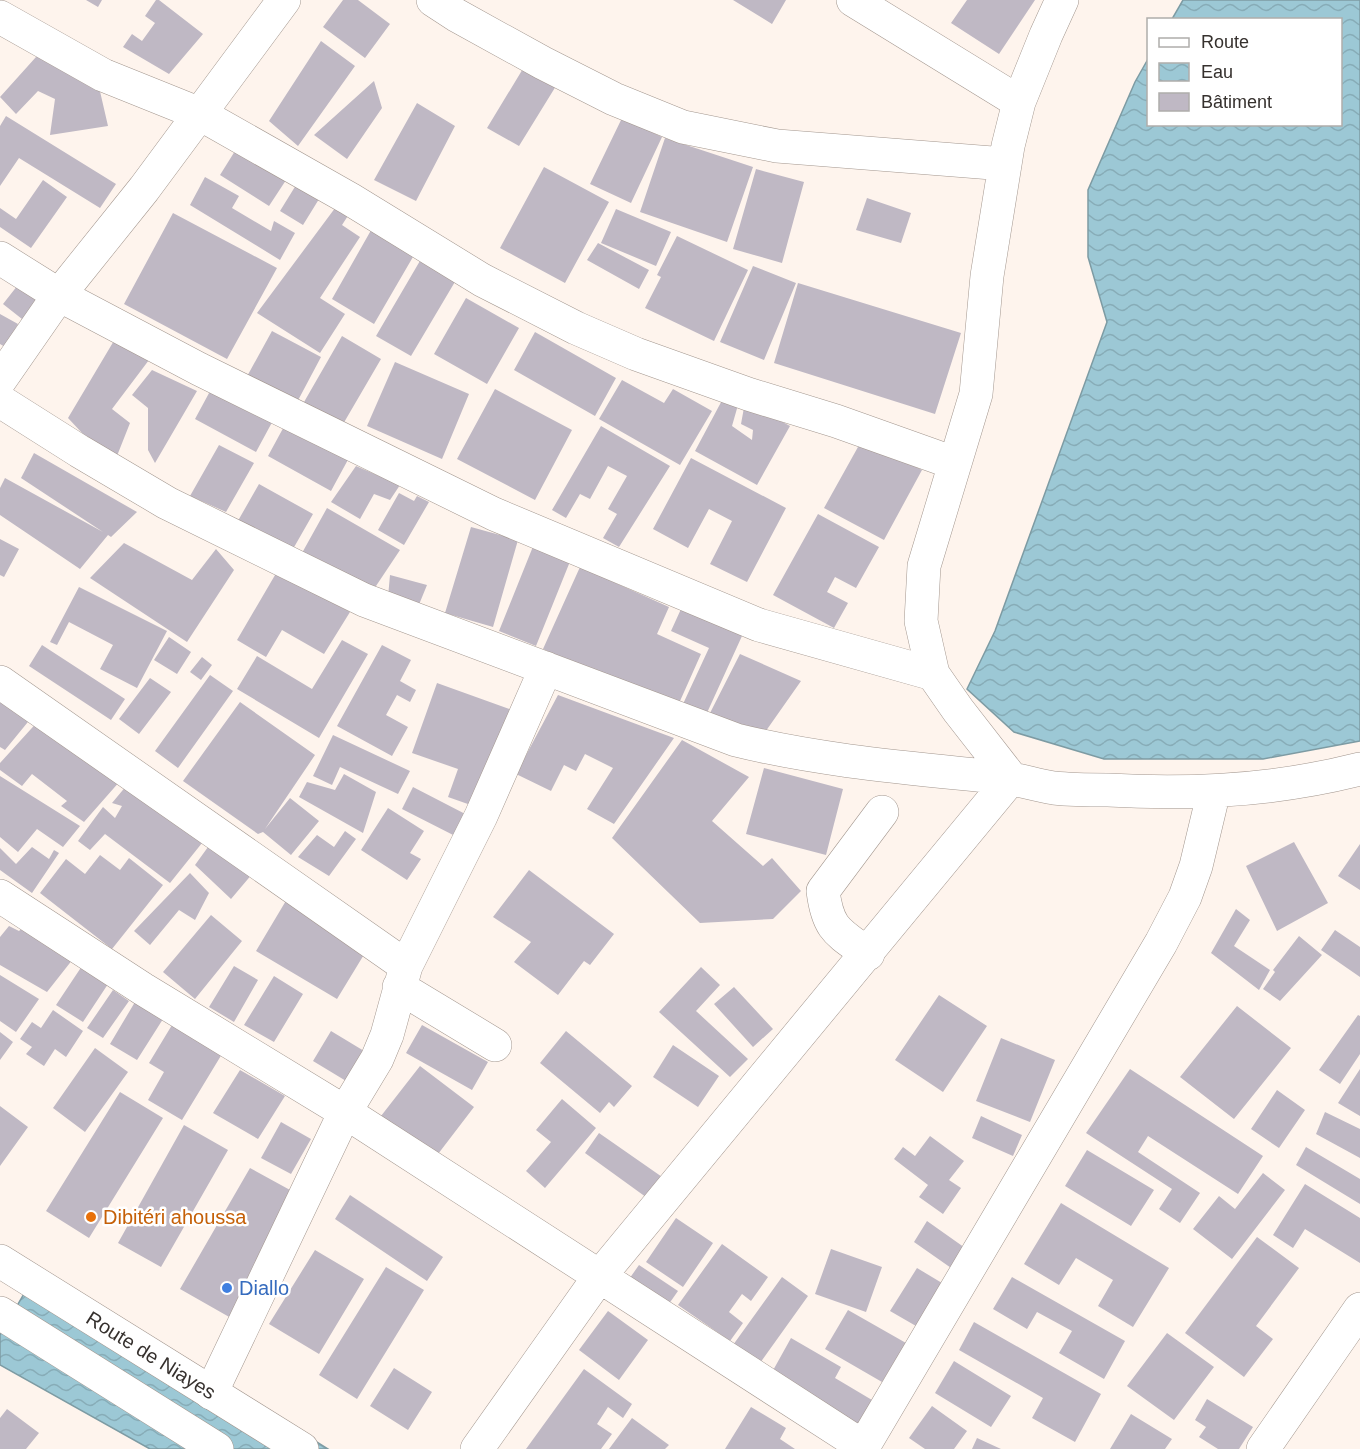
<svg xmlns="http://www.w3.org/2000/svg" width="1360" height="1449" viewBox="0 0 1360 1449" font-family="Helvetica,sans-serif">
<defs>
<pattern id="water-waves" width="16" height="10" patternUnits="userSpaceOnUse" patternTransform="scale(1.5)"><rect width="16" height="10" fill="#9cc8d5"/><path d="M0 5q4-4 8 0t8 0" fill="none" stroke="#87acb7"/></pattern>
</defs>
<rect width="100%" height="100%" fill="#fef4ed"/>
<!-- water -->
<path fill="url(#water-waves)" stroke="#7d9ba3" stroke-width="1.5" d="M1183,0H1360V741L1263,759H1104L1014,732L967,689L995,631L1107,322L1088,257V190L1135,82L1148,59V124H1340V20L1172,19Z
M39,1268L328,1449H150L0,1365V1335Z"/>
<!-- building -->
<path fill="#bfb8c4" d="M86,0H102L98,7Z
M156,0H159L203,34L169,74L123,47L132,34L142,41L155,23L145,16Z
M343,0H358L390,24L365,58L323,27Z
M733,0H786L772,24Z
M967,0H1035L999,54L951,23Z
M321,41L355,66L298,146L269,121Z
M45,47L96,74L108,126L50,135L55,99L38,91L16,114L0,97Z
M524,67L556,86L519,146L487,128Z
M374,81L382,108L347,159L314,135Z
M417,103L455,126L416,201L374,180Z
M6,116L116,184L100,208L19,158L0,186V126Z
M622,118L662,137L631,203L590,184Z
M665,138L753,167L727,242L640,212Z
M240,143L290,174L269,206L220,175Z
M544,167L609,202L565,283L500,248Z
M756,169L804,182L782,263L733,249Z
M205,177L239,196L232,208L271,231L274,221L295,233L280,260L190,205Z
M301,177L324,191L303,225L280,211Z
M43,180L67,197L31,248L0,227V208L16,219Z
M344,196L353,208L342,225L360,237L320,298L345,314L320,353L257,313Z
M867,198L911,213L901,243L856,230Z
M616,209L671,232L656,266L601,243Z
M173,213L277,268L227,359L124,304Z
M374,225L417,250L374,324L332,299Z
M677,236L748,270L714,341L645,308L661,277L657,275Z
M598,243L649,270L639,289L587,260Z
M424,254L459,275L411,356L376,336Z
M753,266L796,283L764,360L720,342Z
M25,276L44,292L22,319L3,304Z
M798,283L961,333L935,414L774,363Z
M466,298L519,328L487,384L434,354Z
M0,314L18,324L5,347L0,344Z
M272,331L321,357L295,406L245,380Z
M535,332L616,378L595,416L514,370Z
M342,336L381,359L339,431L300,409Z
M115,339L152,356L112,409L130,423L113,466L68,418Z
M395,362L469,394L442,459L367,426Z
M152,370L197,391L155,463L148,450V408L132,395Z
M622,380L664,403L673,389L712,411L680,465L599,419Z
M215,382L276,415L256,452L195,419Z
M495,389L572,430L535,500L457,459Z
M727,391L740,398L732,426L752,440L753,430L741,424L745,402L790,426L757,485L695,451Z
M287,421L350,456L331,491L268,456Z
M601,426L670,466L619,547L603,538L617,514L608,509L627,476L608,466L590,499L580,494L566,518L552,510Z
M863,438L922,470L884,540L824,508Z
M219,445L254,463L226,512L190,496Z
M34,453L137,512L111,537L108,535L80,569L0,515V488L5,478L103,532L21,478Z
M691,458L786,508L747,582L710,564L732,521L709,509L688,548L653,529Z
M356,466L400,485L390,500L374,494L360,519L331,502Z
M259,484L313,514L289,556L235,526Z
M399,493L414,501L417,496L429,502L404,545L378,530Z
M327,508L400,550L370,595L302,553Z
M818,514L879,547L856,588L835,577L827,592L848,603L834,628L773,595Z
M471,527L518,540L493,627L445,613Z
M0,539L19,549L4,577L0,575Z
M124,543L192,580L216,549L234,570L187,642L90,578Z
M534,544L571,559L536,646L499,631Z
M580,567L669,607L657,634L701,654L676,710L543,649Z
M278,570L350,612L324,654L282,630L266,657L237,640Z
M390,575L427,585L418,607L388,597Z
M79,587L167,631L137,688L100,669L113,645L69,622L57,645L50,642Z
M686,598L747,625L706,715L683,704L709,648L671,631Z
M169,637L191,652L177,674L154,660Z
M342,640L368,654L319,738L237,689L257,656L312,689Z
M42,645L125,699L111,720L29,666Z
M382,645L411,660L400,681L416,690L410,702L397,695L386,715L408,727L392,756L337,726Z
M740,654L801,681L761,738L710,713Z
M202,657L212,665L201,680L190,672Z
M210,675L233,691L178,768L155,751Z
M150,678L171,692L139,734L119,719Z
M437,683L518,712L482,809L448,797L458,769L412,753Z
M0,691L32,717L5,750L0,747Z
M558,695L674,738L614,824L587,809L613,768L585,754L576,771L564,765L551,791L516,774Z
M240,702L315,755L265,829L290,798L319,821L291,855L263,832L258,834L183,781Z
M41,718L128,772L84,822L61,806L67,801L32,774L22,786L0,770V763Z
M333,735L410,771L398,794L340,767L332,785L313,776Z
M682,740L749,777L712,821L763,866L772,858L801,891L773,919L700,923L612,838Z
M764,768L843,789L826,855L746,834Z
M344,774L376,792L363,833L299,797L307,782L335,790Z
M0,776L80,826L63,847L37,829L18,852L0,837Z
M132,779L206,838L170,883L105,834L90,850L78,841L103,807L115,818L122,806L112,803Z
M413,787L473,818L461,839L402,809Z
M388,808L424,831L410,853L421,859L407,880L361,850Z
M345,831L356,839L329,876L298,857L317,835L334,847Z
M1294,842L1328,903L1277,931L1246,866Z
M1360,844V890L1338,876Z
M32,847L49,859L54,850L59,853L32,893L0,870V848L16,864Z
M208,847L253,873L231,899L195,865Z
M100,855L120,870L129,858L163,885L112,949L40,893L66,859L85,874Z
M529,870L614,934L590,965L584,961L558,995L514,962L531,942L493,917Z
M190,873L209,893L195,920L179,910L150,945L134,931Z
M287,899L368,948L337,999L256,951Z
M1236,909L1250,920L1234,946L1270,970L1259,990L1211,953Z
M211,915L242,941L195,999L163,972Z
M9,926L19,931L24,926L73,959L47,992L0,965V937Z
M1335,930L1360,947V977L1321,950Z
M1299,936L1322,955L1280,1001L1263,989L1275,972L1273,970Z
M82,966L108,984L83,1022L56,1005Z
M234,966L258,980L234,1022L209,1007Z
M701,967L720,985L696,1011L748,1059L730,1077L659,1012Z
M0,975L39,999L16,1032L0,1021Z
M274,976L303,994L274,1042L244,1025Z
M734,987L773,1029L753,1047L714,1004Z
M113,990L129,1001L103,1038L87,1028Z
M939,995L987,1026L943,1092L895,1060Z
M135,1002L163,1019L137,1060L110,1044Z
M1237,1006L1291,1048L1234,1119L1180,1077Z
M53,1010L83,1031L66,1057L55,1049L44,1066L26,1054L32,1047L20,1039L32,1022L41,1028Z
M1358,1015L1360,1016V1054L1340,1084L1319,1070Z
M172,1025L222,1054L182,1120L148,1100L164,1072L149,1063Z
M422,1025L488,1062L472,1090L406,1053Z
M331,1031L374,1057L356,1087L313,1061Z
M566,1031L632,1086L614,1107L609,1102L600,1113L540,1063Z
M0,1032L13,1042L0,1060Z
M1001,1038L1055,1060L1030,1122L976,1101Z
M673,1045L719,1076L698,1107L653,1077Z
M95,1048L128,1072L85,1132L53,1108Z
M420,1066L474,1107L435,1158L381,1116Z
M1130,1069L1263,1156L1238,1194L1148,1136L1138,1152L1200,1193L1180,1223L1159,1209L1172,1189L1086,1133Z
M1360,1069V1116L1338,1103Z
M240,1070L285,1096L258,1139L213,1113Z
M1277,1090L1305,1110L1279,1148L1251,1129Z
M120,1092L163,1118L89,1238L46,1211Z
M562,1099L596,1128L545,1188L526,1171L551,1142L536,1130Z
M0,1106L28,1127L0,1166Z
M1325,1112L1360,1129V1158L1316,1134Z
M981,1116L1022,1135L1013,1156L972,1138Z
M281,1122L311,1139L291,1174L261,1158Z
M184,1125L228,1150L161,1267L118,1243Z
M599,1133L665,1179L650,1200L585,1153Z
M930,1136L964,1161L949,1180L961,1188L943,1214L919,1197L928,1185L894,1159L903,1147L915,1156Z
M1306,1147L1360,1179V1204L1296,1165Z
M1087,1150L1154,1190L1131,1226L1065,1186Z
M250,1168L301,1196L231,1318L180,1289Z
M1263,1173L1285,1190L1232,1259L1193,1229L1219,1196L1235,1209Z
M1305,1184L1360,1218V1263L1305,1229L1293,1248L1273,1235Z
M350,1195L443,1257L427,1281L335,1219Z
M1061,1203L1169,1268L1133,1327L1098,1306L1113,1280L1076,1258L1059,1285L1024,1264Z
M676,1218L713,1243L683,1287L646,1262Z
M927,1221L968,1250L954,1270L914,1242Z
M1257,1237L1299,1268L1256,1326L1273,1339L1244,1377L1185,1333Z
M722,1244L768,1277L751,1301L742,1294L729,1312L743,1323L730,1341L678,1305Z
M831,1249L882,1267L866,1312L815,1294Z
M315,1250L364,1279L319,1354L269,1324Z
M639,1265L678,1291L666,1308L627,1282Z
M386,1267L424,1290L357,1399L319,1375Z
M917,1268L942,1283L916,1326L890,1311Z
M782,1277L808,1296L760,1363L733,1345Z
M1012,1277L1125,1341L1104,1379L1059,1353L1072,1331L1037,1312L1027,1329L993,1309Z
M848,1310L906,1343L882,1382L825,1349Z
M608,1311L648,1340L619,1380L579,1350Z
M974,1322L1101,1394L1075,1442L1032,1418L1043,1398L959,1350Z
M1167,1333L1214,1367L1174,1420L1127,1386Z
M791,1338L841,1367L835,1378L872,1400L859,1424L771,1374Z
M954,1361L1011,1396L991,1427L935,1393Z
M394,1368L432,1392L408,1430L370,1406Z
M584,1369L632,1404L623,1418L608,1407L597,1424L612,1434L601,1449H526Z
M1207,1399L1253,1427L1239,1449H1218L1199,1437L1206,1427L1195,1420Z
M932,1406L967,1431L954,1449H925L909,1438Z
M751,1407L786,1428L780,1439L795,1449H725Z
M7,1409L39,1433L26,1449H0V1418Z
M1131,1414L1172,1439L1165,1449H1110Z
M632,1418L669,1445L665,1449H609Z
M977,1438L1001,1449H972Z"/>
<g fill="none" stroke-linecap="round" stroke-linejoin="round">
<!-- minor casing -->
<g stroke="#a3978f" stroke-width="34">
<path id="minor" d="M433,0L456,15L543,63L614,99L683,127L777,146L1005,164
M853,0L1019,102
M0,17L103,75L200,114L350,199L482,280L576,328L636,354L748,394L836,421L954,463
M0,258L59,295L199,369L494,514L759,625L933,674
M0,380L59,295L144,189L284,0
M0,401L79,451L167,503L364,600L736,740C821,761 909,768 996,777C1016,778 1034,785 1054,788C1072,790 1090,790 1108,790C1193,795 1278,790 1360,769
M0,682L406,966
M0,896L143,989L345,1112L864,1447
M868,954C838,932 828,930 823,891L882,812
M399,987L495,1045
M211,1393L345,1112L377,1059L387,1035L406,966L481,816L546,668
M477,1449L599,1277L1011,778L958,710L933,674L921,621L924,566L976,394L987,276L1008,146L1019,102L1046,35L1062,0
M862,1449L1161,943L1185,897L1196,866L1214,791
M1263,1449L1360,1309"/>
</g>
<!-- major casing -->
<g stroke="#a3978f" stroke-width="34">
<g id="major">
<path id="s1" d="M0,1261L302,1449"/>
<path d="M0,1313L217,1449"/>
</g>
</g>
<!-- minor -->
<use href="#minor" stroke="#fff" stroke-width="33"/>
<!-- major -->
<use href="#major" stroke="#fff" stroke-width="33"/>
</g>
<!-- markers -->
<circle fill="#e8710a" stroke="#fff" stroke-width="2" cx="91" cy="1217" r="6"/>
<circle fill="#3f7fe0" stroke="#fff" stroke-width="2" cx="227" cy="1288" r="6"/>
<g text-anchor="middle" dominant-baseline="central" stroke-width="5" stroke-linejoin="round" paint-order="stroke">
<!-- food labels -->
<g font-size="20" fill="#c56008" stroke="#fff" text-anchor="start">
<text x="103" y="1217">Dibitéri ahoussa</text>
</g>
<!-- shop labels -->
<g font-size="20" fill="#366cbe" stroke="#fff" text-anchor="start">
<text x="239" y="1288">Diallo</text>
</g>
<!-- street labels -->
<g font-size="20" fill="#36312e" stroke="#fff">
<text stroke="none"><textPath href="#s1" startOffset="178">Route de Niayes</textPath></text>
</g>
</g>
<!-- legend -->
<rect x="1147" y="18" width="195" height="108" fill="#ffffff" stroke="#afadab" stroke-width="1.5"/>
<rect x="1159" y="38" width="30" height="9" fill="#ffffff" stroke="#afadab" stroke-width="1.5"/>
<text x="1201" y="48" font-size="18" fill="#36312e">Route</text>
<rect x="1159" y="63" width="30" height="18" fill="url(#water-waves)" stroke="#afadab" stroke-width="1.5"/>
<text x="1201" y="78" font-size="18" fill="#36312e">Eau</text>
<rect x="1159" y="93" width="30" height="18" fill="#bfb8c4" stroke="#afadab" stroke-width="1.5"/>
<text x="1201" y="108" font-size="18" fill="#36312e">Bâtiment</text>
</svg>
